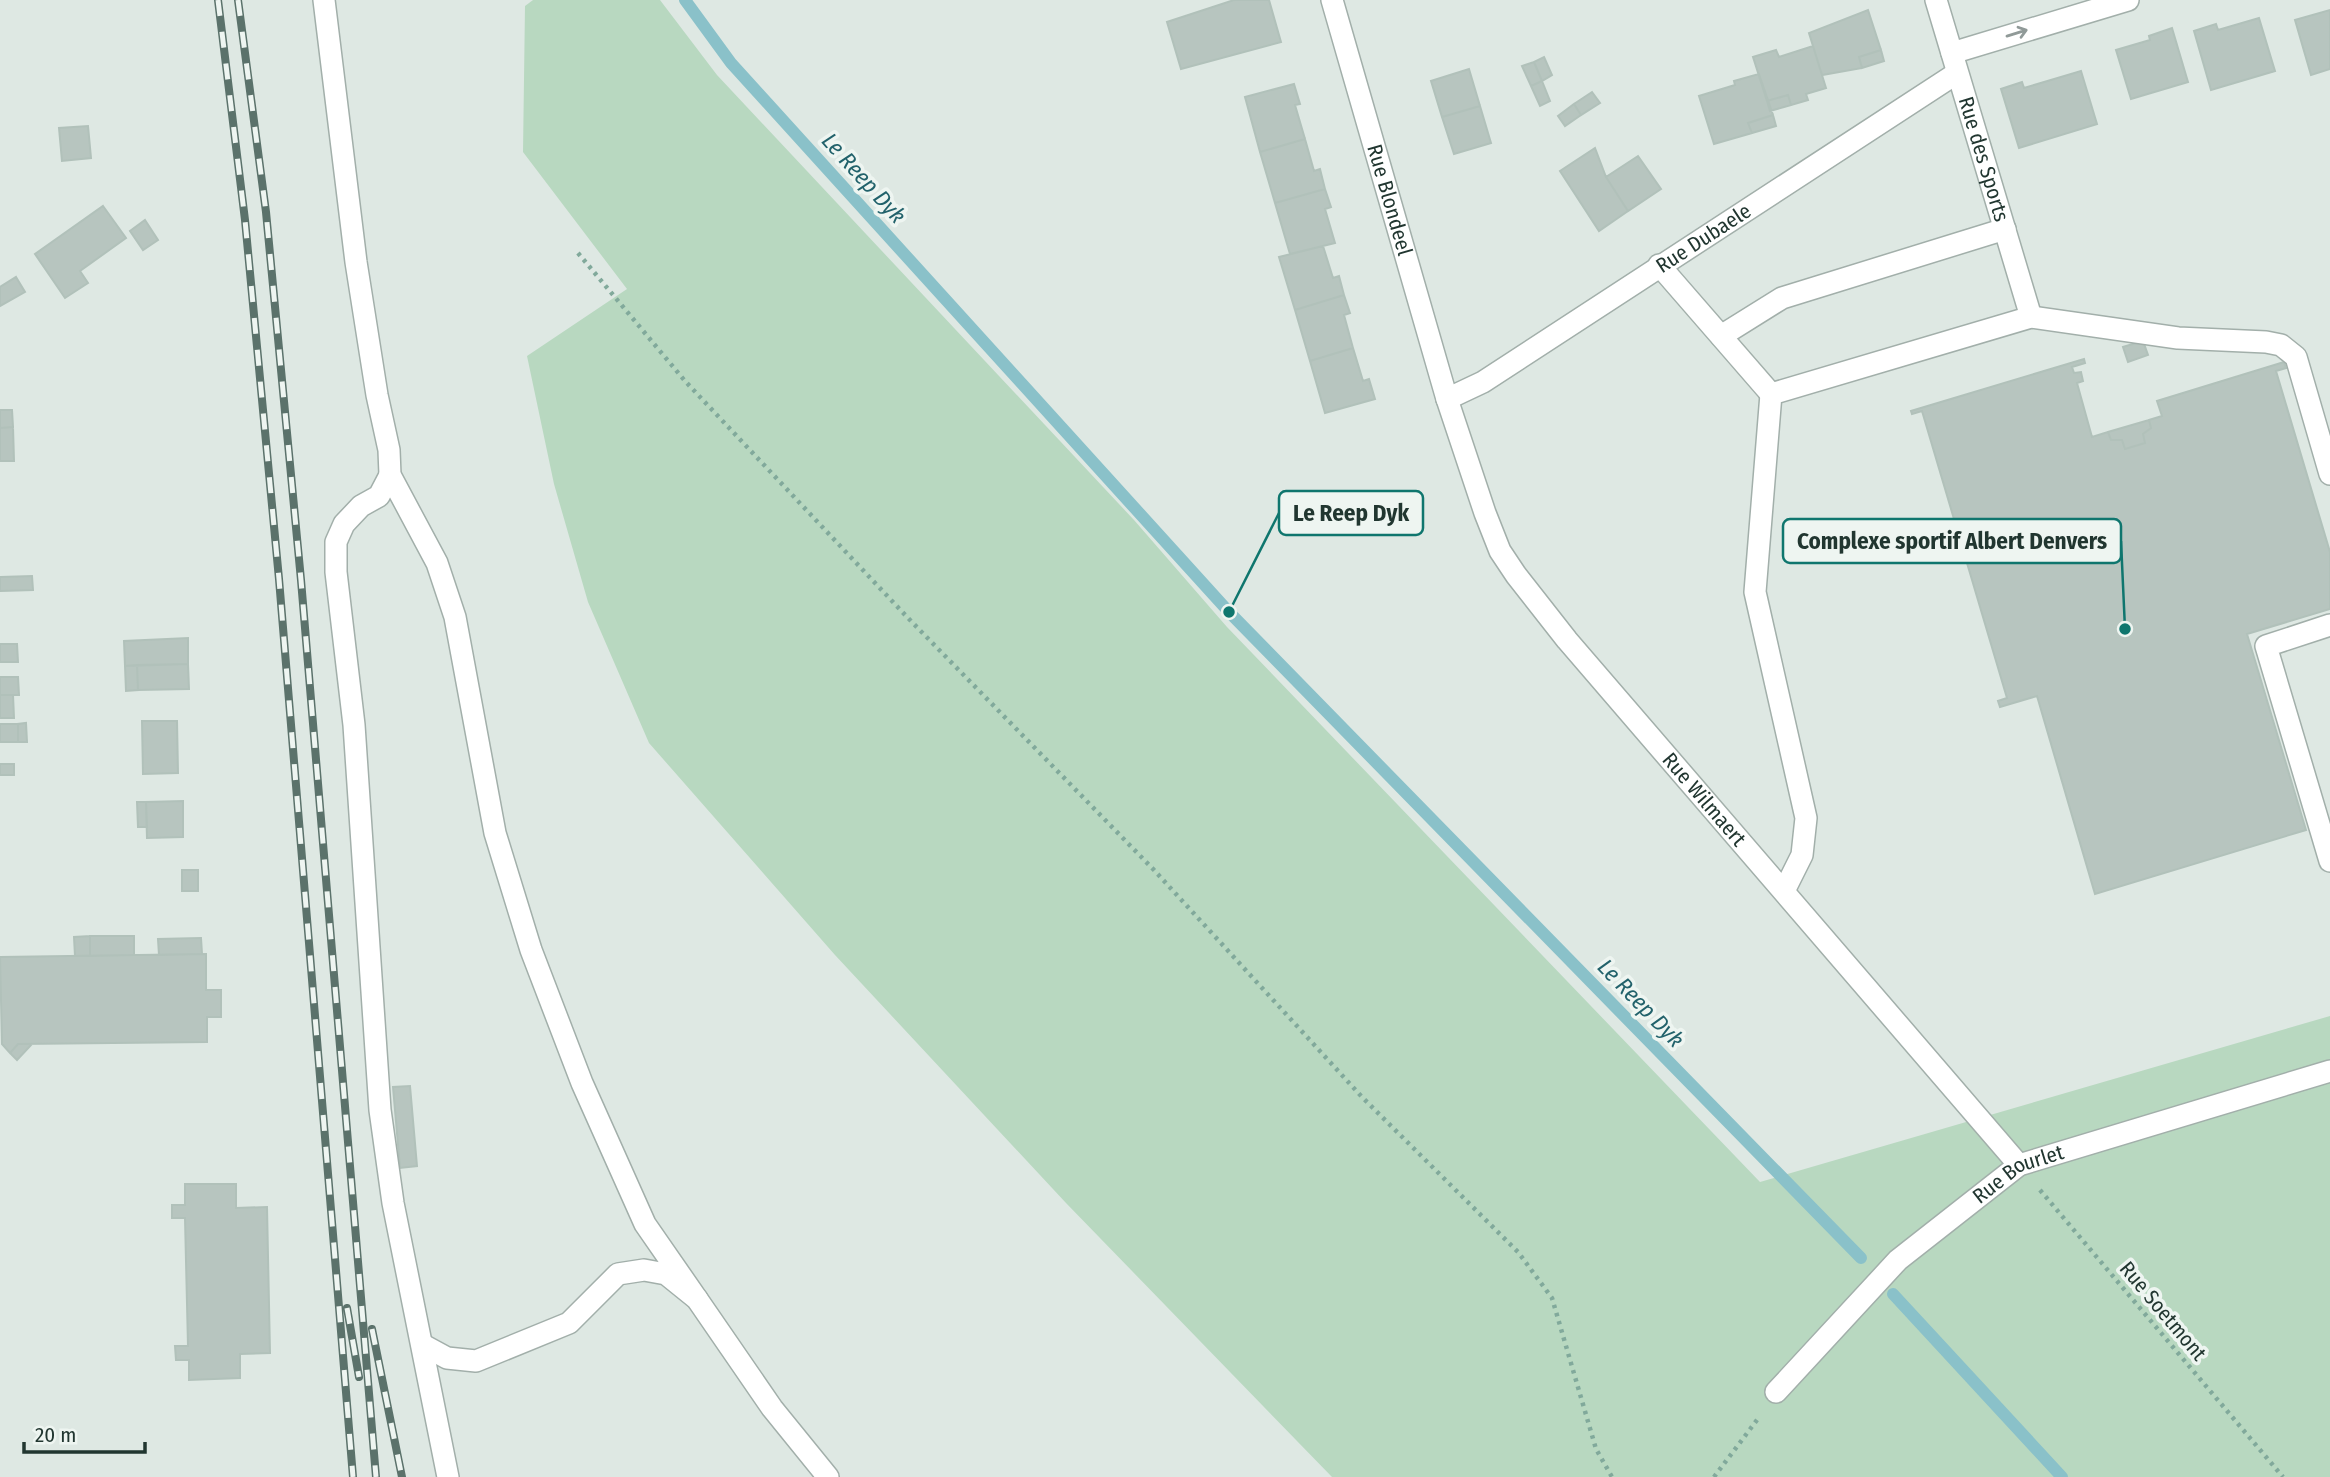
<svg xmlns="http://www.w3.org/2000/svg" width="2330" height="1477" viewBox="0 0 2330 1477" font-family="'Fira Sans Condensed',sans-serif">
<rect width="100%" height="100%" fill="#dee8e3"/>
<!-- green -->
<path fill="#b8d8c0" d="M533,0H660L717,75L1134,520L1227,627L1760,1182L2330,1016V1477H1332L1066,1203L835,955L649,743L588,602L554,484L527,356L627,289L523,152L525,6Z"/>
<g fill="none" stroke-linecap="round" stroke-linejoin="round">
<!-- stream -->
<path stroke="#8ac1c9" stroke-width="12" d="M685,0L731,63L1229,612L1861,1258
M1893,1294L2062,1477"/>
</g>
<!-- building -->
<path fill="#b7c5bf" stroke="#b1c1ba" stroke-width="2" d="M1234,0H1269L1281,42L1181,69L1167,22Z
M1868,10L1881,50L1859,57L1862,68L1822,75L1809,33Z
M2330,10V69L2311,75L2295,20Z
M2259,18L2275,71L2211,90L2194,31L2216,24L2218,30Z
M2172,28L2188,82L2131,99L2116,50L2150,40L2149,36Z
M1813,46L1826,88L1806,94L1808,100L1791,105L1788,95L1767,101L1753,57L1776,50L1779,57Z
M1881,50L1884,61L1862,68L1859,57Z
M1544,57L1552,75L1542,81L1534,62Z
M1534,62L1542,81L1531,86L1522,66Z
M1469,69L1480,106L1442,117L1431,81Z
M2081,71L2097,124L2019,148L2001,89L2022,82L2024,88Z
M1759,74L1773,115L1748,123L1752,133L1714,144L1699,96L1735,85L1734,81Z
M1542,81L1550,101L1540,106L1531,86Z
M1294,84L1300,104L1295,105L1305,139L1260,152L1245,97Z
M1592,92L1600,103L1581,115L1574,104Z
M1788,95L1791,105L1770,111L1767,101Z
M1574,104L1581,115L1565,126L1558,116Z
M1480,106L1491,143L1454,154L1442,117Z
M1773,115L1776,126L1752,133L1748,123Z
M88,126L91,158L62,161L59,128Z
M1305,139L1314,171L1320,169L1325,189L1275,203L1260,152Z
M1595,148L1606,177L1628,211L1599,231L1560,171Z
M1638,156L1661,189L1628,211L1606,177Z
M1325,189L1331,207L1325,209L1335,243L1290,254L1275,203Z
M103,206L126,238L80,271L88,283L65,298L35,254Z
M145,220L158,240L143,250L130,231Z
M1323,246L1333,278L1339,276L1344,295L1295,310L1279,257Z
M16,277L25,292L0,306V287Z
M1344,295L1350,313L1344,315L1353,348L1310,361L1295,310Z
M2143,341L2148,355L2128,362L2123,347Z
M1353,348L1363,381L1369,379L1375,399L1325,413L1310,361Z
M2084,359L2085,363L2072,367L2074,373L2081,372L2083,381L2077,383L2092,437L2108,432L2111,440H2122L2125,449L2145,443L2143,434L2151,428L2149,420L2162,416L2157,401L2284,362L2286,368L2276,371L2330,552V609L2247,634L2306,830L2095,894L2037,696L2000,707L1998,701L2007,698L1922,411L1912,414L1911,411Z
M0,410H12L13,427L0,428Z
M2149,420L2151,428L2143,434L2145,443L2125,449L2122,440H2111L2108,432Z
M13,427L14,461H0V428Z
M32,576L33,590L0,591V577Z
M188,638V664L125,666L124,641Z
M0,644H17L18,662H0Z
M188,664L189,689L138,690L137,665Z
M137,665L138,690L126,691L125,666Z
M0,677H18L19,695H0Z
M0,695H13L14,718H0Z
M142,721H177L178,773L143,774Z
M26,723L27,742H18V724Z
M0,724H18V742H0Z
M0,764H14V775H0Z
M183,801V837L147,838L146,802Z
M137,802H146L147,827H138Z
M182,870H198V891H182Z
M90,936H134V955L90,956Z
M90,936V956H75L74,937Z
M201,938L202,954L159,955L158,939Z
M206,954V990H221V1017H207V1042L18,1044L10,1053L2,1044L0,957Z
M18,1044H32L17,1060L10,1053Z
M410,1086L417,1166L400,1168L393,1087Z
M185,1184H236V1208L267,1207L270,1353L240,1354V1378L189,1380V1360H176L175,1346H188L185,1218H172V1205H185Z"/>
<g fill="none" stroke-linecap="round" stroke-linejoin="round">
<!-- minor casing -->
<g stroke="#a2afaa" stroke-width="24">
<g id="minor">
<path d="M324,0L356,262L377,395L389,450L390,475L437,563L455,617L495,833L531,950L582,1083L645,1224L697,1299"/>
<path id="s1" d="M1332,0L1447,399L1485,513L1500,551L1516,575L1567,640L2019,1165"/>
<path id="s2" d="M1936,0L2031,317"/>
<path d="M1952,53L2128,0"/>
<path d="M1659,265L1771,394"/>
<path d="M1721,336L1782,298L2005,229"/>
<path id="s3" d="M1447,399L1483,382L1957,73"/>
<path d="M390,475L379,496L361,506L344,524L336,542V572L354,725L380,1110L393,1203L448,1477"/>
<path d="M2330,625L2266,646L2330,861"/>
<path d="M1784,891L1802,855L1806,818L1755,592L1771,394L2031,317L2178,338L2266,342L2281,345L2296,357L2330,474"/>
<path d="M423,1345L447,1358L476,1361L569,1323L618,1274L644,1270L666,1274L697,1299L772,1408L828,1477"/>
<path id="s4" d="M1776,1392L1898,1260L2019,1165L2330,1071"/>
</g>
</g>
<!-- path -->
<path stroke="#81a99b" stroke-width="4.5" stroke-dasharray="3.5 5" stroke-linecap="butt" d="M578,253L685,381L908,618L1154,870L1362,1097L1518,1252L1552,1298L1596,1449L1612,1477
M2040,1190L2283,1477
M1714,1477L1760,1416"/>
<!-- minor -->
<use href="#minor" stroke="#fff" stroke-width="21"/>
<!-- rail casing -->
<g stroke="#5b726b" stroke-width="8">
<path id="rail" d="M218,0L245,220L279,579L353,1477
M238,0L266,212L301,580L376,1477
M347,1308L359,1377
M372,1329L402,1477"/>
</g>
<!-- rail -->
<use href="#rail" stroke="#eef5f1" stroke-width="5" stroke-dasharray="16" stroke-linecap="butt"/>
</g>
<!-- one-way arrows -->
<defs><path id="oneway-shaft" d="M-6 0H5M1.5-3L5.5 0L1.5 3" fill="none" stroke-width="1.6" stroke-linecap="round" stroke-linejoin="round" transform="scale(1.75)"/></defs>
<use stroke="#909a98" href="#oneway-shaft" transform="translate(2017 33) rotate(-17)"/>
<g text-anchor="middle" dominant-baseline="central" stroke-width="7" stroke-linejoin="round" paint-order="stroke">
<!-- street labels -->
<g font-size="21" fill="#213630" stroke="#eef5f1">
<text stroke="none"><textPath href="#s2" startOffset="166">Rue des Sports</textPath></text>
<text stroke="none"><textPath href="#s1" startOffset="208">Rue Blondeel</textPath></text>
<text stroke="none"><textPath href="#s3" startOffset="303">Rue Dubaele</textPath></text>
<text stroke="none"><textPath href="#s1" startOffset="898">Rue Wilmaert</textPath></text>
<text stroke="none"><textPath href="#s4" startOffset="329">Rue Bourlet</textPath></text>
<text transform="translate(2163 1311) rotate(50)">Rue Soetmont</text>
</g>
<!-- water labels -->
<g font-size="23" font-style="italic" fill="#22626b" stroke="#eef5f1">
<text transform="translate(864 178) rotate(48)">Le Reep Dyk</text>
<text transform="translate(1641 1003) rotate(46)">Le Reep Dyk</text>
</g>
</g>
<!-- callouts -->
<path fill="none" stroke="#0f766e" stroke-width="2.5" d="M1229 612L1279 513M2125 629L2121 541"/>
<g fill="#0f766e" stroke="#eef5f1" stroke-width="2.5">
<circle cx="1229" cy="612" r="7"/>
<circle cx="2125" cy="629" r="7"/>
</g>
<g fill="#eef5f1" stroke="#0f766e" stroke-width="2.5">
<rect x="1279" y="491" width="144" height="44" rx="7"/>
<rect x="1783" y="519" width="338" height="44" rx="7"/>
</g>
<g font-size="23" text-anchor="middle" font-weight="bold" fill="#213630">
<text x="1351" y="521">Le Reep Dyk</text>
<text x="1952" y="549">Complexe sportif Albert Denvers</text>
</g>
<!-- scale -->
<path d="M24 1442v10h121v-10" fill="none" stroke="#213630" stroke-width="3.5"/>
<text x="35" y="1442" font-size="21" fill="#213630" stroke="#eef5f1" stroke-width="5" paint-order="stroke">20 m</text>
</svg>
